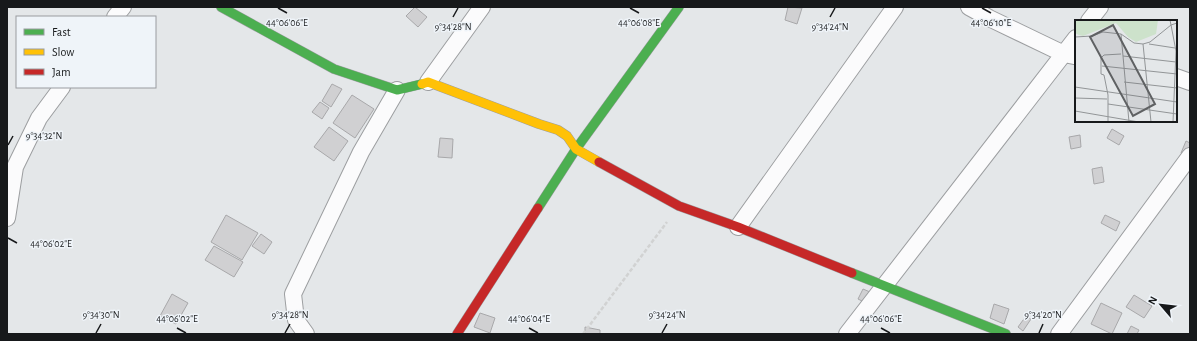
<svg xmlns="http://www.w3.org/2000/svg" width="1197" height="341" viewBox="0 0 1197 341" font-family="'Alegreya Sans',sans-serif">
<rect width="100%" height="100%" fill="#e4e7e9"/>
<!-- building -->
<path fill="#d0d0d2" stroke="#a8a8aa" d="M415,7L427,17L418,27L406,16Z
M788,7L802,8L797,24L785,20Z
M332,84L342,89L331,107L322,101Z
M352,95L374,109L355,138L333,123Z
M320,102L329,108L322,119L312,112Z
M329,127L348,141L334,161L314,147Z
M1112,129L1124,136L1119,145L1107,138Z
M1080,135L1081,147L1071,149L1069,137Z
M440,138L453,139L452,158L438,157Z
M1186,141L1190,143V157L1181,153Z
M1102,167L1104,182L1094,184L1092,169Z
M226,215L258,233L242,260L211,242Z
M1105,215L1120,222L1116,231L1101,223Z
M261,234L272,242L264,254L252,246Z
M214,246L243,262L234,277L205,260Z
M863,289L877,295L872,306L858,299Z
M172,294L188,303L176,324L160,316Z
M1134,295L1152,306L1144,318L1126,307Z
M1101,303L1122,313L1112,334L1091,324Z
M994,304L1009,309L1004,324L990,318Z
M480,313L495,318L490,333L474,327Z
M1026,316L1031,319L1023,331L1018,327Z
M1131,326L1139,330L1137,334H1127Z
M585,327L600,330V334H585Z"/>
<g fill="none" stroke-linecap="round" stroke-linejoin="round">
<!-- street casing -->
<g stroke="#9c9ea0" stroke-width="18">
<path id="street" d="M969,7L989,18L1064,54L1074,56
M115,17L123,7
M1089,21L1100,7
M1176,77L1190,82
M428,82L482,7
M7,218L15,167L39,118L62,87
M738,227L895,7
M306,334L296,320L293,294L361,152L397,90
M847,334L1076,38
M1059,334L1190,156"/>
</g>
<!-- fast casing -->
<g stroke="#9c9ea0" stroke-width="10">
<path id="fast" d="M221,7L334,69L397,90L422,84
M538,208L576,149L679,7
M852,273L1006,334"/>
</g>
<!-- slow casing -->
<g stroke="#9c9ea0" stroke-width="10">
<path id="slow" d="M422,84L428,82L539,124L558,130L567,136L576,149L599,162"/>
</g>
<!-- jam casing -->
<g stroke="#9c9ea0" stroke-width="10">
<path id="jam" d="M599,162L679,206L738,227L852,273
M457,334L538,208"/>
</g>
<!-- path -->
<path stroke="#d1d2d2" stroke-width="2.5" stroke-dasharray="4 2" stroke-linecap="butt" d="M583,334L667,222"/>
<!-- street -->
<use href="#street" stroke="#fbfbfc" stroke-width="16"/>
<!-- fast -->
<use href="#fast" stroke="#4caf50" stroke-width="9"/>
<!-- slow -->
<use href="#slow" stroke="#ffc107" stroke-width="9"/>
<!-- jam -->
<use href="#jam" stroke="#c62828" stroke-width="9"/>
</g>
<!-- ticks -->
<path fill="none" stroke="#17191b" stroke-width="1.5" d="M278,8L287,13M630,8L639,13M982,8L991,13M453,17L458,8M830,17L835,8M8,145L13,136M8,238L17,243M177,328L186,333M529,328L538,333M881,328L890,333M96,333L101,324M285,333L290,324M662,333L667,324M1039,333L1043,324"/>
<!-- overview -->
<g transform="translate(1075 20)">
<rect width="102" height="102" fill="#e4e7e9"/>
<path d="M0,0H83L81,14L61,22L53,17L41,3L8,16L4,15L0,13Z" fill="#cde2cb"/>
<path fill="none" stroke="#929597" stroke-width="1" d="M46,14L59,23L68,24M0,17L17,16L28,12L46,14L54,102M74,24L100,28M48,36L101,42M27,46L102,54M49,62L102,68M0,67L102,82M0,78L32,79M33,84L102,94M0,91L64,102M33,102V75L29,55L26,54V38L29,35L46,34M76,102L68,24L75,22L96,5L95,0M98,102L101,31L96,5L102,3"/>
<path fill="#5f6163" fill-opacity="0.15" stroke="#5f6163" stroke-width="2" d="M38,5L80,84L58,96L15,17Z"/>
<rect width="102" height="102" fill="none" stroke="#17191b" stroke-width="2"/>
</g>
<g font-size="10" text-anchor="middle" fill="#17191b" stroke="#eff4f9" stroke-width="3" stroke-linejoin="round" paint-order="stroke">
<text x="287" y="26">44°06'06"E</text>
<text x="639" y="26">44°06'08"E</text>
<text x="991" y="26">44°06'10"E</text>
<text x="453" y="30">9°34'28"N</text>
<text x="830" y="30">9°34'24"N</text>
<text x="44" y="139">9°34'32"N</text>
<text x="51" y="247">44°06'02"E</text>
<text x="101" y="318">9°34'30"N</text>
<text x="290" y="318">9°34'28"N</text>
<text x="667" y="318">9°34'24"N</text>
<text x="1043" y="318">9°34'20"N</text>
<text x="177" y="322">44°06'02"E</text>
<text x="529" y="322">44°06'04"E</text>
<text x="881" y="322">44°06'06"E</text>
</g>
<!-- border -->
<rect width="1197" height="341" fill="none" stroke="#17191b" stroke-width="16"/>
<!-- legend -->
<rect x="16" y="16" width="140" height="72" fill="#eff4f9" stroke="#999ca0"/>
<rect x="24" y="29" width="20" height="6" fill="#4caf50" stroke="#999ca0"/>
<text x="52" y="36" font-size="12" fill="#17191b">Fast</text>
<rect x="24" y="49" width="20" height="6" fill="#ffc107" stroke="#999ca0"/>
<text x="52" y="56" font-size="12" fill="#17191b">Slow</text>
<rect x="24" y="69" width="20" height="6" fill="#c62828" stroke="#999ca0"/>
<text x="52" y="76" font-size="12" fill="#17191b">Jam</text>
<!-- north arrow -->
<g transform="translate(1161 305) rotate(298)" stroke="#eff4f9" stroke-width="3" paint-order="stroke">
<path d="M0-3L7 15L0 10L-7 15Z" fill="#17191b"/>
<text y="-6" font-size="11" font-weight="bold" text-anchor="middle" fill="#17191b">N</text>
</g>
</svg>
